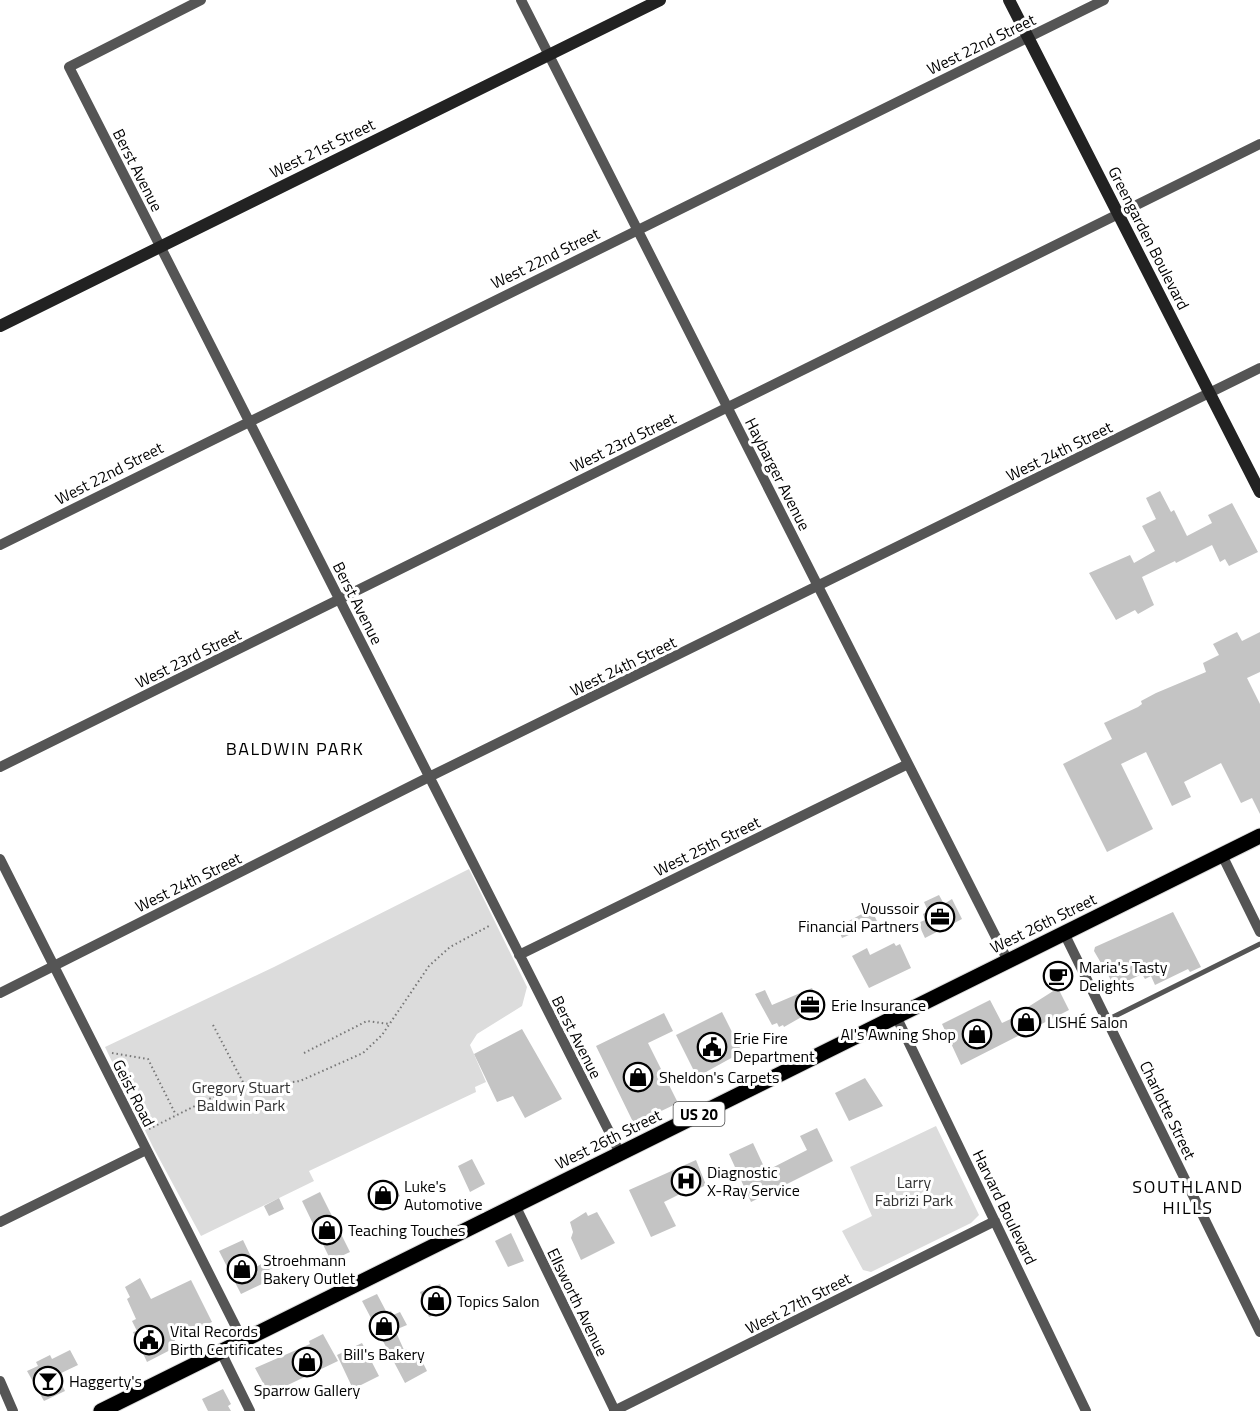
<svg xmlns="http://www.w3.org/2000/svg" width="1260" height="1411" viewBox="0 0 1260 1411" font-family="'Titillium Web',sans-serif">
<rect width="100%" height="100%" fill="#fff"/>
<!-- green -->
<path fill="#dcdcdc" d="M469,869L527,987L522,1006L477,1034L470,1045L486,1082L475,1087L476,1092L309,1171L314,1181L201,1236L153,1147L105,1047L274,967Z
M936,1126L979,1215L971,1223L871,1272L863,1270L842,1231L872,1216L850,1167Z"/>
<!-- building -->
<path fill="#c4c4c4" d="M1160,491L1171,512L1174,510L1187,536L1212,523L1208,515L1232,503L1258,552L1229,566L1225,559L1220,562L1212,545L1176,563L1175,561L1142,577L1154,605L1138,614L1135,610L1116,620L1089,573L1130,555L1134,563L1155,551L1142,526L1156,519L1146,498Z
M1237,632L1242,641L1260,632V672L1247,678L1260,704V814L1252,798L1241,803L1221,763L1184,782L1191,797L1172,806L1146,752L1121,764L1153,829L1107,852L1063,764L1112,739L1104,723L1138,707L1142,704L1141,701L1156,693L1206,672L1203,663L1219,655L1213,644Z
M939,895L944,904L952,899L962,919L925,938L918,923L925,920L923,914L928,911L924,902Z
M871,909L877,921L856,928L858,931L842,938L839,931L835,932L834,929Z
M1173,912L1201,967L1190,972L1188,969L1155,985L1151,976L1145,979L1142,974L1115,987L1094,951L1095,947Z
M894,943L896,946L900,944L911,968L869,988L852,956L867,948L870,955Z
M812,988L823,1012L807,1020L805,1015L784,1027L783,1025L779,1027L777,1023L772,1025L755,994L765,990L772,1005Z
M1058,988L1069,1010L961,1065L942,1024L990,1000L1002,1023L1030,1010L1028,1007Z
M722,1012L742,1052L697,1077L676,1035Z
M664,1013L673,1031L648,1043L678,1103L634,1124L596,1046Z
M522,1029L562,1099L525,1118L513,1096L497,1102L474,1054Z
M865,1078L883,1106L849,1121L835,1093Z
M817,1128L833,1161L751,1202L729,1154L753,1143L766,1171L807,1150L800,1136Z
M472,1159L485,1184L470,1192L458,1166Z
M696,1160L706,1185L696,1190L694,1187L664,1202L676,1226L651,1237L629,1190Z
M392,1181L400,1196L374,1209L367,1193Z
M320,1192L350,1252L331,1261L302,1201Z
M279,1198L284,1209L269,1216L264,1206Z
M586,1212L588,1216L597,1212L615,1243L581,1260L571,1238L573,1232L570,1222Z
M511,1233L524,1261L508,1267L495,1241Z
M243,1240L256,1267L275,1256L280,1263L261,1275L264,1283L241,1294L219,1251Z
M140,1278L151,1299L191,1280L212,1322L174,1339L178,1346L147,1362L133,1332L137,1331L132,1321L136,1319L127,1299L130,1297L125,1287Z
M440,1284L450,1307L429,1317L420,1292Z
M377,1294L387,1313L391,1311L393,1315L400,1312L407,1325L395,1330L404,1350L407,1349L409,1352L416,1349L427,1371L405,1383L362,1301Z
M323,1334L338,1361L269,1394L255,1368L310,1344L309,1341Z
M362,1343L379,1376L353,1389L337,1355Z
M70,1350L78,1365L57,1375L65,1391L44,1401L27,1371L38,1366L36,1362L50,1355L52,1359Z
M223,1389L231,1404L228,1406L231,1411H208L202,1399Z"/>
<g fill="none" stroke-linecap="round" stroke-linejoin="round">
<!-- primary casing -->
<g stroke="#dbdbdb" stroke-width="17">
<path id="primary" d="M101,1411L1260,836"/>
</g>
<!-- path -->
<path stroke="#777" stroke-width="2" stroke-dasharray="1.5 3" stroke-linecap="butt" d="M213,1025L246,1088
M112,1053L148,1059L176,1115
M304,1053L367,1021L389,1024
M149,1129L211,1098L246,1088L300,1081L363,1053L382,1035L429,966L450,947L491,925"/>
<!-- lane -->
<path stroke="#555" stroke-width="5" d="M1107,1020L1260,944"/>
<!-- street -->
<path stroke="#555" stroke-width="10" d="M201,0L69,67C253,429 438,791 620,1153
M521,0L1008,961
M0,545L1104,0
M0,767L1260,144
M1222,855L1260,932
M0,859L243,1341
M1064,933L1260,1332
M519,955L908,764
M0,993L431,776L1260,368
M896,1016L1086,1411
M515,1205L615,1411
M0,1222L146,1150
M221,1352L250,1411
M0,1381L13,1411
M614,1411L995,1221"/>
<!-- secondary -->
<path stroke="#222" stroke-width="12" d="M1009,0L1260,492
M0,326L660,0"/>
<!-- primary -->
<use href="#primary" stroke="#000" stroke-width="15"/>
</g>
<!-- icons -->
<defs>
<g id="office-ring" transform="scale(1.5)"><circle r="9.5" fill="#fff" stroke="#000" stroke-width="1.5"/><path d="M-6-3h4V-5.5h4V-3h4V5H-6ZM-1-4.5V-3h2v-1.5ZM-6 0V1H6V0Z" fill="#000"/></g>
<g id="cafe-ring" transform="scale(1.5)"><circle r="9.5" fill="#fff" stroke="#000" stroke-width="1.5"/><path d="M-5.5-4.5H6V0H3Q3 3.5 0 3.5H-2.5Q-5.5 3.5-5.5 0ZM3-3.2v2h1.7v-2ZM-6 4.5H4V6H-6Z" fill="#000"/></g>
<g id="shop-ring" transform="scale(1.5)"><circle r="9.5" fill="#fff" stroke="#000" stroke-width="1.5"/><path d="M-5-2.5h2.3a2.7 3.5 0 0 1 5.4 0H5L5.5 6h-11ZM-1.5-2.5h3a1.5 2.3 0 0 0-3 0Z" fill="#000"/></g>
<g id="civic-ring" transform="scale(1.5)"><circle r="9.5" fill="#fff" stroke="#000" stroke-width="1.5"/><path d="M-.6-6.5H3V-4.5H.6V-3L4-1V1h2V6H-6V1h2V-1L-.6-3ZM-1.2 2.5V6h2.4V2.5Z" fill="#000"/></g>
<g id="hospital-ring" transform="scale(1.5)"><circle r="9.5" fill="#fff" stroke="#000" stroke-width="1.5"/><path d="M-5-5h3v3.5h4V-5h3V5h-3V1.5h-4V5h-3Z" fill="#000"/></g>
<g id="bar-ring" transform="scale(1.5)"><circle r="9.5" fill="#fff" stroke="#000" stroke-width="1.5"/><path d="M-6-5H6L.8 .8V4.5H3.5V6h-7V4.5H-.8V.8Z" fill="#000"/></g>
</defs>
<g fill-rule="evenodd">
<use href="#office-ring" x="940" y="917"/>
<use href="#cafe-ring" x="1058" y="976"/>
<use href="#office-ring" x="810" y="1005"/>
<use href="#shop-ring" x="1026" y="1022"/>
<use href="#shop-ring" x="977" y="1034"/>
<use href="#civic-ring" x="712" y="1047"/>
<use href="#shop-ring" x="638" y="1077"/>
<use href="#hospital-ring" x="686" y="1181"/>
<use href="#shop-ring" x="383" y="1195"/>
<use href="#shop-ring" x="327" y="1230"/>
<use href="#shop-ring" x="242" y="1269"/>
<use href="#shop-ring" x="436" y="1301"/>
<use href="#shop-ring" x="384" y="1326"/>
<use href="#civic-ring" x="149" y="1340"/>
<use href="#shop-ring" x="307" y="1362"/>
<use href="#bar-ring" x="48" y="1381"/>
</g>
<g text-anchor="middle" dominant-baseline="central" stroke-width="6" stroke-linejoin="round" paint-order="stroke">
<!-- shield labels -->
<rect fill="#fff" stroke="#4c4c4c" stroke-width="1.5" x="673.5" y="1102" width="51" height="24" rx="4.5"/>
<g font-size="15" font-weight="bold" fill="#000">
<text x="699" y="1114">US 20</text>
</g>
<!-- street labels -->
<g font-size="16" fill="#000" stroke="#fff">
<text transform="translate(981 44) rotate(-26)">West 22nd Street</text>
<text transform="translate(322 148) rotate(-26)">West 21st Street</text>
<text transform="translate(138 170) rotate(63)">Berst Avenue</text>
<text transform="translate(1149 238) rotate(63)">Greengarden Boulevard</text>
<text transform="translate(545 258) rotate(-26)">West 22nd Street</text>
<text transform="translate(623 442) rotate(-26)">West 23rd Street</text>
<text transform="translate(1059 451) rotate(-26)">West 24th Street</text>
<text transform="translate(109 473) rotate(-27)">West 22nd Street</text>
<text transform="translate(778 474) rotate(63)">Haybarger Avenue</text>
<text transform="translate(358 603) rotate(63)">Berst Avenue</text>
<text transform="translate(188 658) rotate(-26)">West 23rd Street</text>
<text transform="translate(623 666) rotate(-26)">West 24th Street</text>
<text transform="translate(707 846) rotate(-26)">West 25th Street</text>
<text transform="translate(188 882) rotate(-26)">West 24th Street</text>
<text transform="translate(1043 923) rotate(-26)">West 26th Street</text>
<text transform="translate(577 1037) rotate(63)">Berst Avenue</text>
<text transform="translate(134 1093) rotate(63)">Geist Road</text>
<text transform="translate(1168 1110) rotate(64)">Charlotte Street</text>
<text transform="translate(608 1139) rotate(-26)">West 26th Street</text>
<text transform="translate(1005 1207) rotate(64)">Harvard Boulevard</text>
<text transform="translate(578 1302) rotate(64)">Ellsworth Avenue</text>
<text transform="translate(798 1303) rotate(-27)">West 27th Street</text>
</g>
<!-- poi labels -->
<g font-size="16" fill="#000" stroke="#fff" text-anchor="start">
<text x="919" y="908" text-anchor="end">Voussoir<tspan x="919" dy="18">Financial Partners</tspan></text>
<text x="1079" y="967">Maria's Tasty<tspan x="1079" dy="18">Delights</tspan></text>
<text x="831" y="1005">Erie Insurance</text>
<text x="1047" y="1022">LISHÉ Salon</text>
<text x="956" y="1034" text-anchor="end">Al's Awning Shop</text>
<text x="733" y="1038">Erie Fire<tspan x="733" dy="18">Department</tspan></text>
<text x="659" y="1077">Sheldon's Carpets</text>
<text x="707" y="1172">Diagnostic<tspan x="707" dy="18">X-Ray Service</tspan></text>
<text x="404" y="1186">Luke's<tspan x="404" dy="18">Automotive</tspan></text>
<text x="348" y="1230">Teaching Touches</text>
<text x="263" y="1260">Stroehmann<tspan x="263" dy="18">Bakery Outlet</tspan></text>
<text x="457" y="1301">Topics Salon</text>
<text x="170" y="1331">Vital Records<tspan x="170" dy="18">Birth Certificates</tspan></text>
<text x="384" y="1354" text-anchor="middle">Bill's Bakery</text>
<text x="69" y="1381">Haggerty's</text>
<text x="307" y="1390" text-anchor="middle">Sparrow Gallery</text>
</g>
<!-- park labels -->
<g font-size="16" fill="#333" stroke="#fff">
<text x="241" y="1087">Gregory Stuart<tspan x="241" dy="18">Baldwin Park</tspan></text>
<text x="914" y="1182">Larry<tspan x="914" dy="18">Fabrizi Park</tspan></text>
</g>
<!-- neighbourhood labels -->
<g font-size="18" letter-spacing="1.5" fill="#000" stroke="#fff">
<text x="295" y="748">BALDWIN PARK</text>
<text x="1188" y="1186">SOUTHLAND<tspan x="1188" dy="21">HILLS</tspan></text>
</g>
</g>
</svg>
